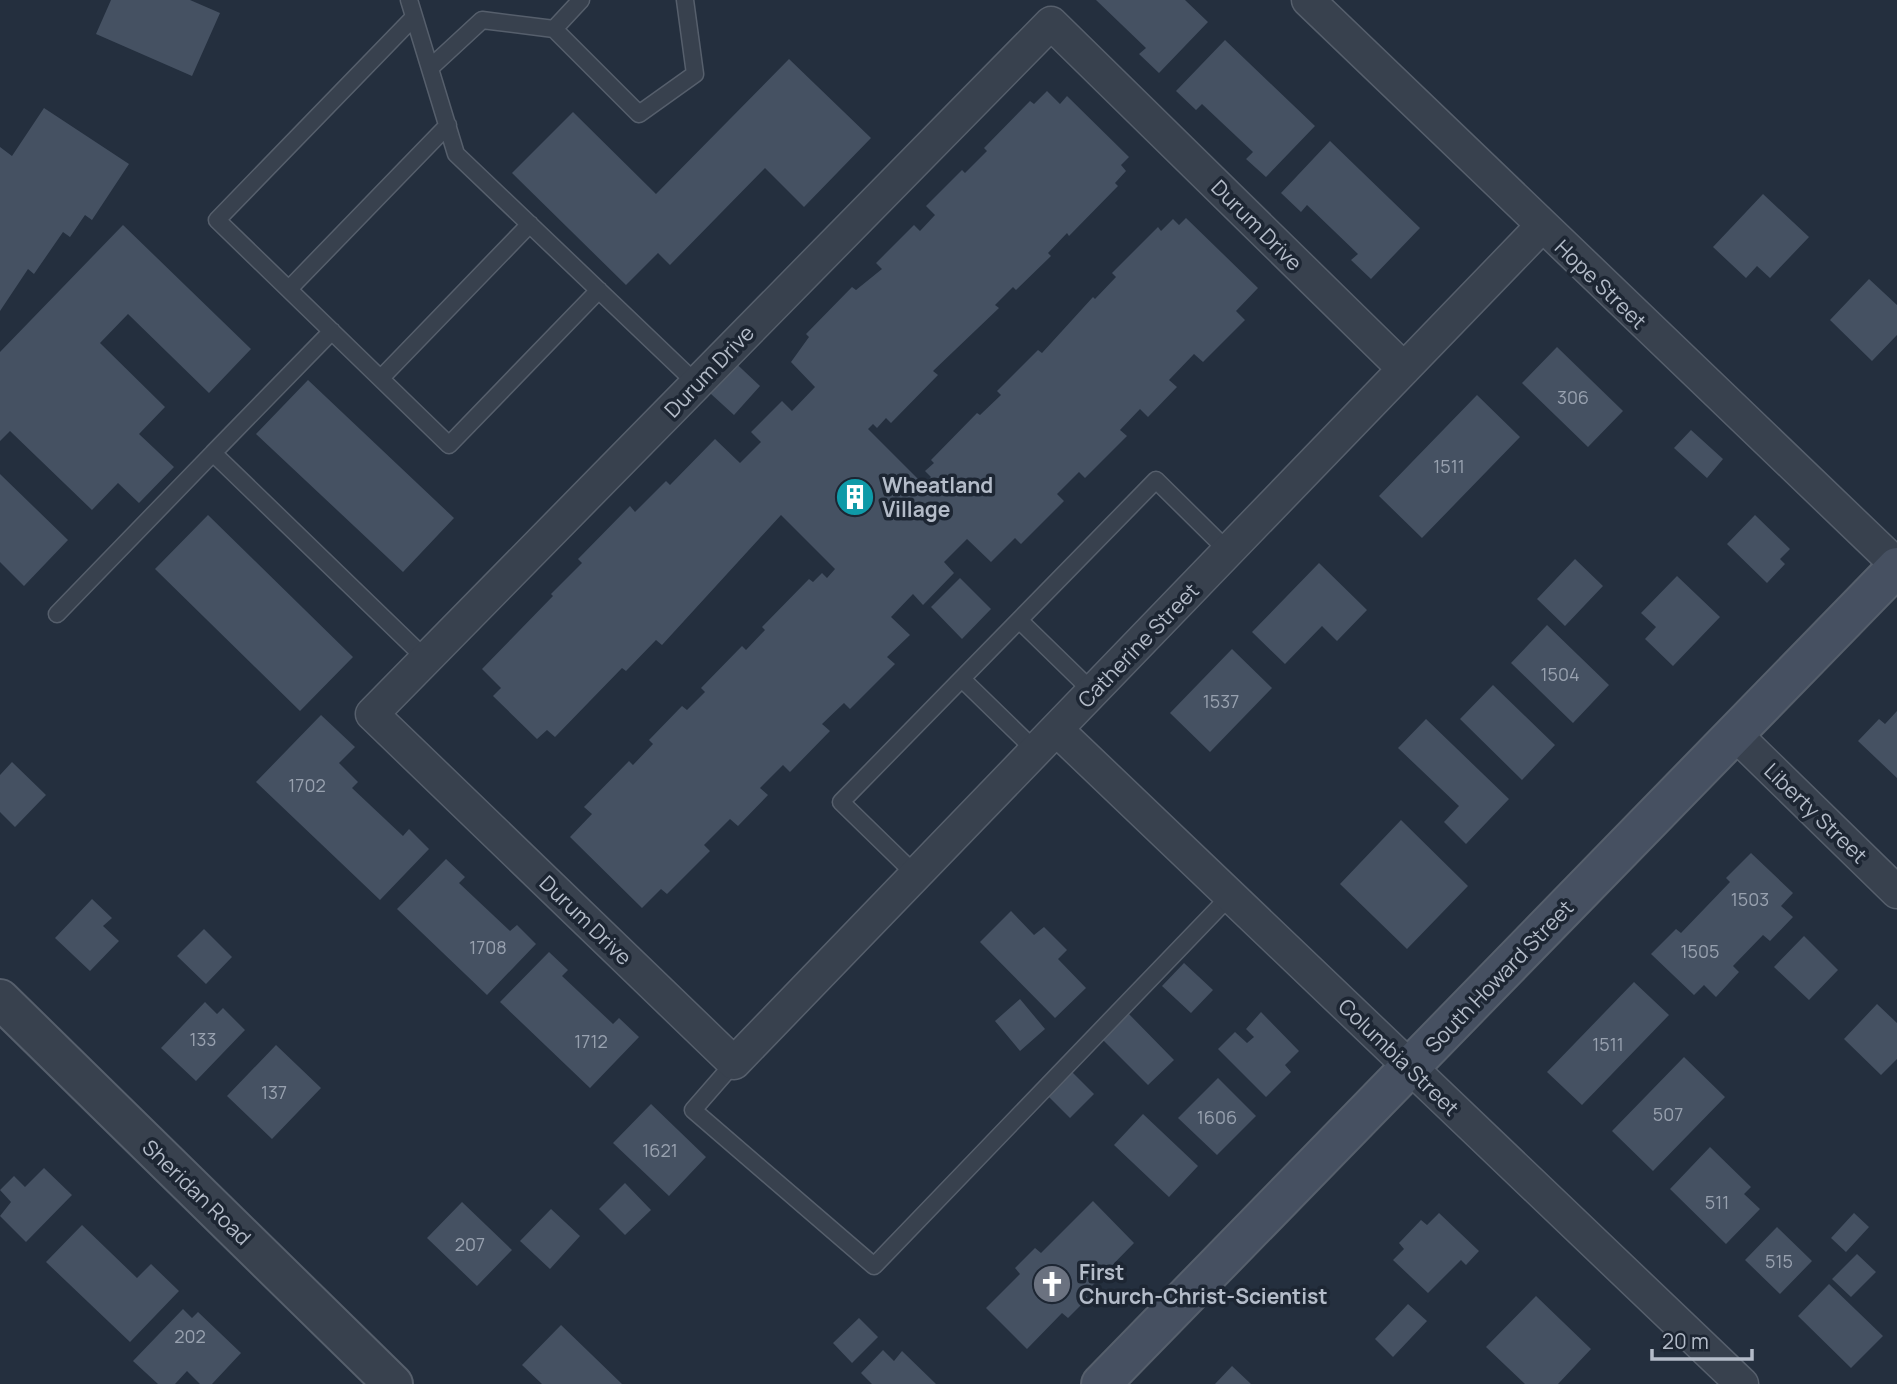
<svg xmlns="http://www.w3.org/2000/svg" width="1897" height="1384" viewBox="0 0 1897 1384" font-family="Manrope,sans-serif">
<rect width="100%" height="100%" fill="#242f3e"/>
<!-- building -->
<path fill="#455162" d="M111,0H190L220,13L192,76L96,34Z
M1096,0H1185L1208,22L1159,73L1139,54L1146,48Z
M1225,40L1315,126L1266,177L1246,159L1253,152L1202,104L1196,110L1176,91Z
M789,59L871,138L804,207L765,168L670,265L658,253L626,285L512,173L573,112L656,194Z
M1047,91L1060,104L1067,96L1129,157L1121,165L1126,171L1115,183L1118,186L1069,236L1067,233L1048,253L1051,256L1016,290L1013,287L995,305L999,308L933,371L938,375L891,423L886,418L877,428L873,424L868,429L924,485L931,477L925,471L934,463L931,460L977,413L980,415L1001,395L997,391L1038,350L1042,353L1093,297L1095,299L1116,277L1112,273L1158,227L1161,231L1173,219L1179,225L1186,218L1258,288L1236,311L1245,320L1203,362L1194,354L1169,380L1177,387L1148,417L1140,409L1120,430L1127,436L1085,478L1079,472L1057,494L1064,501L1021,544L1015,538L991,562L967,539L944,562L954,573L923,605L913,594L891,617L910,635L887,657L895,664L850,709L844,703L822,724L830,731L790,772L783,765L760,788L768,795L738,826L730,819L704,845L710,851L667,894L661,889L642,908L570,837L592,814L584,807L629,761L633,765L653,744L649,740L682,706L687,710L705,692L701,688L742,646L746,650L765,630L762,627L809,579L813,582L822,573L827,578L835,569L781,515L662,645L656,640L626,671L622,668L555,737L547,730L537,739L493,696L501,688L482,669L553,596L551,594L582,563L578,559L630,506L635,512L666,481L670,485L715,439L740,463L761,442L751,432L782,401L792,411L815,387L791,362L809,337L806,334L852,287L856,290L882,269L876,263L914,225L920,231L935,215L926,206L962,170L965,173L987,151L984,148L1030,101L1034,104Z
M44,108L129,164L92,220L85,215L70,237L63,232L34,274L28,269L0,311V147L12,156Z
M1330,141L1420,228L1371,279L1351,260L1358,254L1307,205L1301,212L1281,193Z
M1763,194L1809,237L1770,278L1757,266L1746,278L1713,247Z
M123,225L251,349L209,393L128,314L100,343L165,407L139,434L174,467L139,503L118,483L92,510L10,431L0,441V352Z
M1869,279L1897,305V335L1872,361L1830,320Z
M1557,347L1623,411L1588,447L1522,383Z
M726,354L760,386L734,415L699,383Z
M308,380L454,518L403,572L256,434Z
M1477,395L1520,437L1422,538L1379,496Z
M1691,430L1723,459L1707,478L1674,448Z
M0,474L68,540L24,586L0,562Z
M208,515L353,657L300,711L155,569Z
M1755,515L1790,549L1780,559L1785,564L1767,583L1727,544Z
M1575,559L1603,586L1565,626L1537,599Z
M1319,563L1367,610L1337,641L1322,626L1285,664L1252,632Z
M1677,576L1720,617L1673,666L1645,639L1656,627L1641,613Z
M960,578L991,609L962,639L931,607Z
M1547,625L1609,685L1573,723L1511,663Z
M1232,649L1272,688L1210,752L1170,713Z
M1493,685L1555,745L1522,780L1460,719Z
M1897,711V778L1858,741L1879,719L1885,724Z
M321,715L355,747L339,763L358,782L352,788L403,836L409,829L429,849L380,900L256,782Z
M1426,719L1509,799L1466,844L1444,822L1459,806L1398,748Z
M12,762L46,795L15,827L0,812V775Z
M1401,820L1468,886L1407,949L1340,884Z
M1751,853L1793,893L1781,906L1793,917L1770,941L1763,935L1733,966L1739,972L1716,997L1704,985L1694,995L1651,954L1676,929L1681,933L1730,882L1726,878Z
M446,859L465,877L459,883L510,931L517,925L536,944L487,995L397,909Z
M92,899L112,918L103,926L119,941L90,971L55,938Z
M1011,911L1034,935L1044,927L1067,950L1058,959L1086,988L1055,1018L980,942Z
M204,929L232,957L206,984L177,956Z
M1804,936L1838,970L1809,1000L1774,967Z
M549,952L568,970L562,976L613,1024L619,1018L639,1037L590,1088L500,1002Z
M1184,963L1213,990L1191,1013L1162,986Z
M1634,982L1669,1015L1582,1105L1547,1072Z
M1020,999L1045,1029L1020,1051L995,1021Z
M205,1002L217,1014L223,1008L245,1030L196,1081L161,1048Z
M1877,1004L1897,1023V1059L1881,1075L1844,1039Z
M1126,1011L1174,1060L1148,1085L1100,1037Z
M1261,1012L1299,1051L1285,1065L1291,1072L1266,1097L1218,1049L1235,1032L1247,1043L1254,1037L1246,1029Z
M276,1045L321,1088L272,1139L227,1096Z
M1684,1057L1725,1097L1653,1171L1612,1131Z
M1069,1069L1094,1094L1070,1118L1045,1093Z
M1218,1078L1256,1116L1217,1155L1178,1118Z
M651,1104L706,1157L669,1196L613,1143Z
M1143,1114L1198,1166L1169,1197L1114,1145Z
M1710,1147L1751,1187L1744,1194L1760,1209L1726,1244L1670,1189Z
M44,1168L72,1195L26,1242L0,1216L11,1202L0,1190L14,1176L25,1187Z
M625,1183L651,1210L625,1235L599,1209Z
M1093,1201L1134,1243L1084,1294L1088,1298L1068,1318L1062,1313L1027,1349L986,1308L1020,1274L1015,1268L1035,1248L1041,1253Z
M462,1202L512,1250L477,1286L427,1238Z
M551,1209L580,1236L550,1269L520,1241Z
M1439,1213L1479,1251L1466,1265L1461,1260L1428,1293L1393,1260L1404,1249L1399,1243L1421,1220L1427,1225Z
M1854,1213L1869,1227L1846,1252L1831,1238Z
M82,1225L137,1278L151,1264L179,1291L130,1342L46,1262Z
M1777,1227L1812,1261L1780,1294L1745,1260Z
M1857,1254L1876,1272L1851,1297L1832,1279Z
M1829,1284L1883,1336L1851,1368L1798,1316Z
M1536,1296L1591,1349L1558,1384H1525L1486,1347Z
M1408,1304L1427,1321L1393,1357L1375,1339Z
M183,1309L192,1318L198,1312L241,1353L212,1384H200L187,1371L175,1384H158L133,1361Z
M859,1318L878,1337L852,1363L833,1343Z
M561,1325L622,1384H542L522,1365Z
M883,1350L894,1361L902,1351L936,1384H872L861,1373Z
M1232,1366L1251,1384H1215Z"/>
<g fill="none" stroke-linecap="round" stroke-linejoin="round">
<!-- service casing -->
<g stroke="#565f6c" stroke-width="19">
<path id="service" d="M409,0L456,154L697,384
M414,17L217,220L449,445L599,290
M554,29L581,0
M430,68L482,20L554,29L639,114L695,74L685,0
M289,289L448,125
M381,378L530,224
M213,453L332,331
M57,614L213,453L426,659
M1019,620L1093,692
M962,679L1036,751
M916,875L841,802L1156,480L1228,551
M734,1063L693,1110L874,1266L1230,896"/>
</g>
<!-- minor casing -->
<g stroke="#565f6c" stroke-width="35">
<path id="minor" d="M1308,0L1897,565
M1404,369L1051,23L372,714L734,1063L1541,227
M1057,730L1742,1384
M1735,734L1897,892"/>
</g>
<!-- tertiary casing -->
<g stroke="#565f6c" stroke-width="42">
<path id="tertiary" d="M0,999L393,1384"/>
</g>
<!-- secondary casing -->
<g stroke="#565f6c" stroke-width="42">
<path id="secondary" d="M1101,1384L1897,567"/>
</g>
<!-- service -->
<use href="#service" stroke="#38414e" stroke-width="16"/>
<!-- minor -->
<use href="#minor" stroke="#38414e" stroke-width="32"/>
<!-- tertiary -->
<use href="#tertiary" stroke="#38414e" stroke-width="38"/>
<!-- secondary -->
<use href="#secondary" stroke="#465061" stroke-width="38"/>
</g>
<!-- icons -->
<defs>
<g id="building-disc" transform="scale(2.0125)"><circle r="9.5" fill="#0f9aa8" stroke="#1d2633"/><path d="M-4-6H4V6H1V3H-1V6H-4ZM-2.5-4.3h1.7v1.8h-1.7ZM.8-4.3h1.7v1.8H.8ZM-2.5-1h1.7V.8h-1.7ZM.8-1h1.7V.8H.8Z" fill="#fff"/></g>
<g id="church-disc" transform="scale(2.0125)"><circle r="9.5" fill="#6b7280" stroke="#1d2633"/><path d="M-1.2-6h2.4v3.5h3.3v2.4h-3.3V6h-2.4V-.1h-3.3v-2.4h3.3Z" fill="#fff"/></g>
</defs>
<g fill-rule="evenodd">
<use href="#building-disc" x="855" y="497"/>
<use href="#church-disc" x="1052" y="1284"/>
</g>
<g text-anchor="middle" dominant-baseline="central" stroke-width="7" stroke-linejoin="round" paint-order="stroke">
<!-- number labels -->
<g font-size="18" fill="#98a1af">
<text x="1573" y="397">306</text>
<text x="1449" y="466">1511</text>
<text x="1560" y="674">1504</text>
<text x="1221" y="701">1537</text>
<text x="307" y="785">1702</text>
<text x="1750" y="899">1503</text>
<text x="488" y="947">1708</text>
<text x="1700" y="951">1505</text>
<text x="203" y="1039">133</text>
<text x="591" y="1041">1712</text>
<text x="1608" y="1044">1511</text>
<text x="274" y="1092">137</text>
<text x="1668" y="1114">507</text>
<text x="1217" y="1117">1606</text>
<text x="660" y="1150">1621</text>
<text x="1717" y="1202">511</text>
<text x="470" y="1244">207</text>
<text x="1779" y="1261">515</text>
<text x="190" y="1336">202</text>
</g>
<!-- street labels -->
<g font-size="21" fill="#b4bcc9" stroke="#1d2633">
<text transform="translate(1257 225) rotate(45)">Durum Drive</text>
<text transform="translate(1601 284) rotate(44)">Hope Street</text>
<text transform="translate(709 371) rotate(-46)">Durum Drive</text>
<text transform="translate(1138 645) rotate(-46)">Catherine Street</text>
<text transform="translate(1816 813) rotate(44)">Liberty Street</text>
<text transform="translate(586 920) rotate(44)">Durum Drive</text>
<text transform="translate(1499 976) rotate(-46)">South Howard Street</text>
<text transform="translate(1399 1057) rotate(44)">Columbia Street</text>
<text transform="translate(197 1192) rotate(44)">Sheridan Road</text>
</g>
<!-- poi labels -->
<g font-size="21" font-weight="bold" fill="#b4bcc9" stroke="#1d2633" text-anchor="start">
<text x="882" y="485">Wheatland<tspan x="882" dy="24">Village</tspan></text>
<text x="1079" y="1272">First<tspan x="1079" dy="24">Church-Christ-Scientist</tspan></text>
</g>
</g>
<!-- scale -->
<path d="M1652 1349v10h100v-10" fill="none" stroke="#b4bcc9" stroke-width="3.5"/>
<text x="1662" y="1349" font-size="21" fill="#b4bcc9" stroke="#1d2633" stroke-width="5" paint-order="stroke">20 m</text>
</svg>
